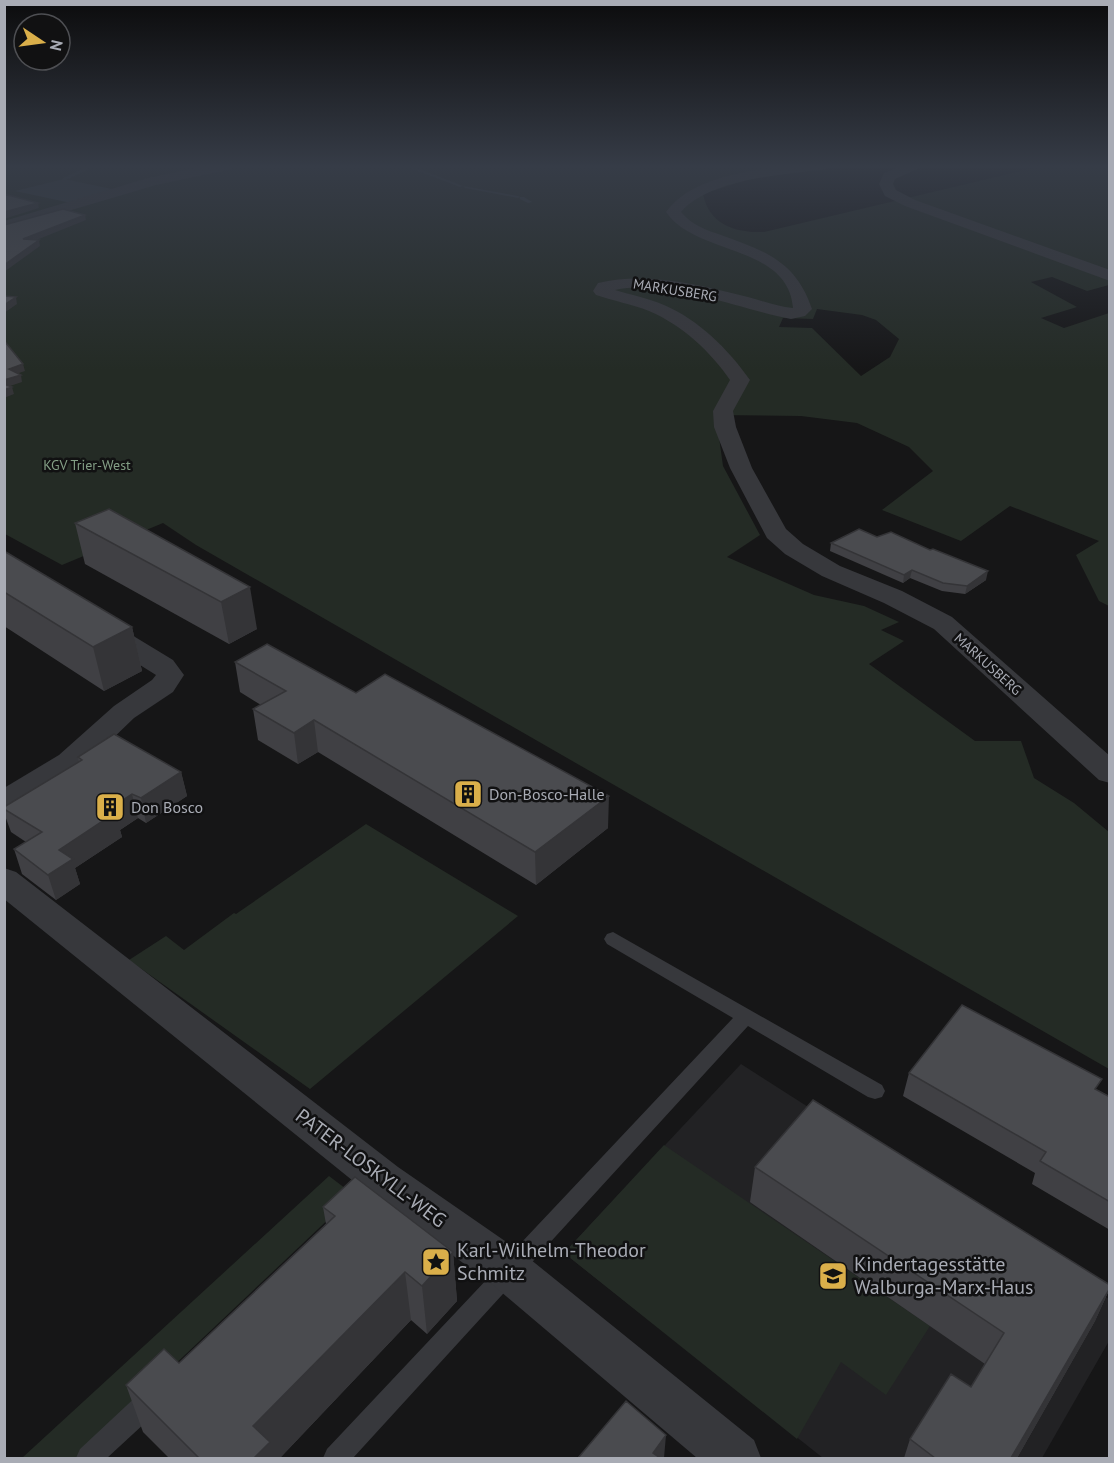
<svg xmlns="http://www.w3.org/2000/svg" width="1114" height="1463" viewBox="0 0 1114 1463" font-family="'PT Sans',sans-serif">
<rect width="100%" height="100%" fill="#161617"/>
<!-- built -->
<path fill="#222224" d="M741,1064L1109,1299V1341L1042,1458H823L564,1253Z"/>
<!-- green -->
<path fill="#242b25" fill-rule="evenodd" d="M4,165H850L749,179L703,194C709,225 736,233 764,232L1047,165H1109V285L1087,291L1052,277L1031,282L1077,307L1041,318L1064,328L1109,313V606L1099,601L1076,555L1099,541L1010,506L961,541L882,510L933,471L909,447L857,423L801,416L716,415L723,466L760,535L727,557L814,595L864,606L899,622L881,630L904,641L869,664L975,741H1021L1034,778L1074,803L1109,832V1069L196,545L163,523L62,565L5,534ZM817,309L862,315L876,320L899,339L890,357L861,376L812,328L779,327L783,318L813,319Z
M366,824L518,916L310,1089L129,960L166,936L184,950L234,913L236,914Z
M664,1145L930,1326L886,1395L841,1362L797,1439L564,1253Z
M329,1176L354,1195L76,1458H22Z"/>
<!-- water -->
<path fill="#343c42" d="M64,179L112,189L71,203L15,191Z"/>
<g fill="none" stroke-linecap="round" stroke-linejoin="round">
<!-- stream -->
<path fill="#343c42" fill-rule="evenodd" d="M91,165H97L66,180L68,191L64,192L63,178Z
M402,165H409L463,186L460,187Z
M463,186L518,196L520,197L518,198L465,188Z
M520,197H524L532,202L528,203L520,199Z"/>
<!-- service -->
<path fill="#37383c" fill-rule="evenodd" d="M613,932L882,1085L885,1091L882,1097L875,1099L868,1097L748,1026L353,1458H323L327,1449L733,1018L607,944L604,939L607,934Z
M150,1389L159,1392L162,1401L159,1410L107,1458H76L80,1449L141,1392Z"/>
<!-- minor -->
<path fill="#37383c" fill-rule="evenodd" d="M210,165H239L232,169L156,185L4,230V221L148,178Z
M792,165H833L826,169C783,175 711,178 681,212C692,225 706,230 721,235C765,251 796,261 812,309L805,316L791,319C738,309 669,279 615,290C631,295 648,298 664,305C699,320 728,349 750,380L733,411L736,427L752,468L786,529L803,544L840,566L902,591L952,617L1110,756V783L1099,780L934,629L884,603L822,576L785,554L767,538L730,468L714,427L713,411L730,380C711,352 682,325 649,311C632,304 613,301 596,295L593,291L598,283C647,271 700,285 748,297C763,301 778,307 793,308C788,244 696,256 666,212C692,176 751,171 792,165Z
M905,165H926L895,179L893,184L896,190L915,200L1110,270V281L905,206L885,196L879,184L884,173Z
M102,621L112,623L173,660L184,675L173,692L134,718L81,769L15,810L4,813V788L59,755L114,706L152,680L156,675L92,635L88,629L92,623Z
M4,868L16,872L398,1167L525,1255L754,1440L761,1458H697L493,1285L368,1193L4,899Z"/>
</g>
<!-- wall -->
<path fill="#404044" d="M109,509L257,629L229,644L85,564L75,523Z
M877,537L986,580L965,594L942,591L910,578L903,583L830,551L831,543Z
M4,551L132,627L142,671L104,691L4,626Z
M235,662L608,828L536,885L318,752L298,764L258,740L253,709L261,705L240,692Z
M78,757L181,772L187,796L146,823L138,818L120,830L122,837L75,868L80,884L56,900L22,874L14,849L26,842L11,832L4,813V807L79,762Z
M909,1073L1098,1090L1110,1097V1230L1032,1184L1035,1173L903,1096Z
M755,1167L1110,1288L1095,1321L1017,1458H904L910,1439L971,1387L985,1364L750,1202Z
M323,1207L453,1252L457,1301L427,1334L411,1320L280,1458H169L143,1432L126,1385L179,1363L326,1224Z"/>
<!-- shaded-wall -->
<path fill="#343437" d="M38,203L39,208L4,219V212Z
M85,215L86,220L24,245L23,239Z
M39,240L40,246L4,272V265Z
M16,297L17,304L4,313V305Z
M23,364L25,371L10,376L9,369Z
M21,375L22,382L4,388V380Z
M12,387L14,394L4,398V390Z
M912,570L910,578L903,583L904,575Z
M988,571L986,580L965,594L967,586Z
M250,587L257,629L229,644L221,602Z
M132,627L142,671L104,691L93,647Z
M314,720L318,752L298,764L294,733Z
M181,772L187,796L146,823L141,798Z
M132,794L138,818L120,830L122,837L75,868L80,884L56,900L48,875L59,850L112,807Z
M609,796L608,828L536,885L535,852Z
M453,1252L457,1301L427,1334L422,1286Z
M405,1272L411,1320L280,1458H254L253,1426Z
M1110,1288L1095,1321L1017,1458H1011Z
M666,1435L664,1458H652L653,1453Z"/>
<!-- building -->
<path fill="#4a4b4f" stroke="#343437" stroke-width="1.5" d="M4,194L38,203L4,212Z
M63,209L85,215L23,239L39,240L4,265V225Z
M4,296L16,297L4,305Z
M6,343L23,364L9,369L21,375L4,380V344Z
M4,384L12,387L4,390Z
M109,509L250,587L221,602L75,523Z
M859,529L877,537L891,532L930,550L933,549L988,571L967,586L943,583L912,570L904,575L831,543Z
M4,551L132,627L93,647L4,592Z
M267,644L356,693L385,674L609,796L535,852L314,720L294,733L253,709L286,691L235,662Z
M114,734L181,772L141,798L132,794L112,807L116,812L59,850L73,859L48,875L14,849L42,832L4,809V807L82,760L78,757Z
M962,1005L1102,1079L1095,1089L1110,1097V1202L1040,1161L1046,1152L909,1073Z
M813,1100L1110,1285V1288L1011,1458H935L910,1439L951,1374L971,1387L1004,1333L755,1167Z
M355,1177L453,1252L422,1286L405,1272L253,1426L270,1442L254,1458H199L126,1385L164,1349L179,1363L335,1216L323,1207Z
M626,1401L666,1435L653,1453L660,1458H578Z"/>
<!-- sky -->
<linearGradient id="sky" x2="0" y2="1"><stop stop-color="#0c0c0d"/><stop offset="0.45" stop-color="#363c47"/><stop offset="1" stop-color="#363c47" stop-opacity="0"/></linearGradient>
<rect width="1114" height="370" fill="url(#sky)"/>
<!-- icons -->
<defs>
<g id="building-square" transform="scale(1.5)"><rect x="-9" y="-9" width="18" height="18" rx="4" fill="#daaf4a" stroke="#111112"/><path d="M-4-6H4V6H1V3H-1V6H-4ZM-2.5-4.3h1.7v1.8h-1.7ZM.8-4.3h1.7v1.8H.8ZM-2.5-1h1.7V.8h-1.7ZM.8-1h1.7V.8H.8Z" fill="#111"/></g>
<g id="sight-square" transform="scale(1.5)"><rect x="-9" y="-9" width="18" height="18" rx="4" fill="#daaf4a" stroke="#111112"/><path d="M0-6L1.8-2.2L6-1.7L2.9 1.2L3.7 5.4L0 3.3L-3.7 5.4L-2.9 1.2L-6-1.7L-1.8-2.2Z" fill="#111"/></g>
<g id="school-square" transform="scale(1.5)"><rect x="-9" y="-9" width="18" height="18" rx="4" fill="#daaf4a" stroke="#111112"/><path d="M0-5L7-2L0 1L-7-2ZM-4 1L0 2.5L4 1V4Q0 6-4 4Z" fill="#111"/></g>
</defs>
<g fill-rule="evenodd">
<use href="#building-square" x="468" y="794"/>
<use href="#building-square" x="110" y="807"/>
<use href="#sight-square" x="436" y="1262"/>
<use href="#school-square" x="833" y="1276"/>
</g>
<g text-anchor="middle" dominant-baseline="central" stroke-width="5" stroke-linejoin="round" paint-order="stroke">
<!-- far-street labels -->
<g font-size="14" fill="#a9acb5" stroke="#111112">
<text transform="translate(675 290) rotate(9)">MARKUSBERG</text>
<text transform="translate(988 664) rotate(42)">MARKUSBERG</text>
</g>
<!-- far-park labels -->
<g font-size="14" fill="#839e85" stroke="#111112">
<text x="87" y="465">KGV Trier-West</text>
</g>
<!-- poi labels -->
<g font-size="16" fill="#a9acb5" stroke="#111112" text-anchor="start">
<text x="489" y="794">Don-Bosco-Halle</text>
<text x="131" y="807">Don Bosco</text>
</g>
<!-- near-street labels -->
<g font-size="20" fill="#a9acb5" stroke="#111112">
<text transform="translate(371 1168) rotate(37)">PATER-LOSKYLL-WEG</text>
</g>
<!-- near-poi labels -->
<g font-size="20" fill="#a9acb5" stroke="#111112" text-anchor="start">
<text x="457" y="1250">Karl-Wilhelm-Theodor<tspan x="457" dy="23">Schmitz</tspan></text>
<text x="854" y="1264">Kindertagesstätte<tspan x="854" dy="23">Walburga-Marx-Haus</tspan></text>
</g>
</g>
<!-- border -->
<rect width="1114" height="1463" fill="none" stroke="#a9acb5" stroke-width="12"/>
<!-- north arrow -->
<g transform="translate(42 42) rotate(103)"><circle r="28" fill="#111112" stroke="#4e4f53" stroke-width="1.5"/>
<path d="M0-4.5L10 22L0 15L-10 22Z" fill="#daaf4a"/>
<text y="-9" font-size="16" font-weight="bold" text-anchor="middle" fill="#a9acb5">N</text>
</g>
</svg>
